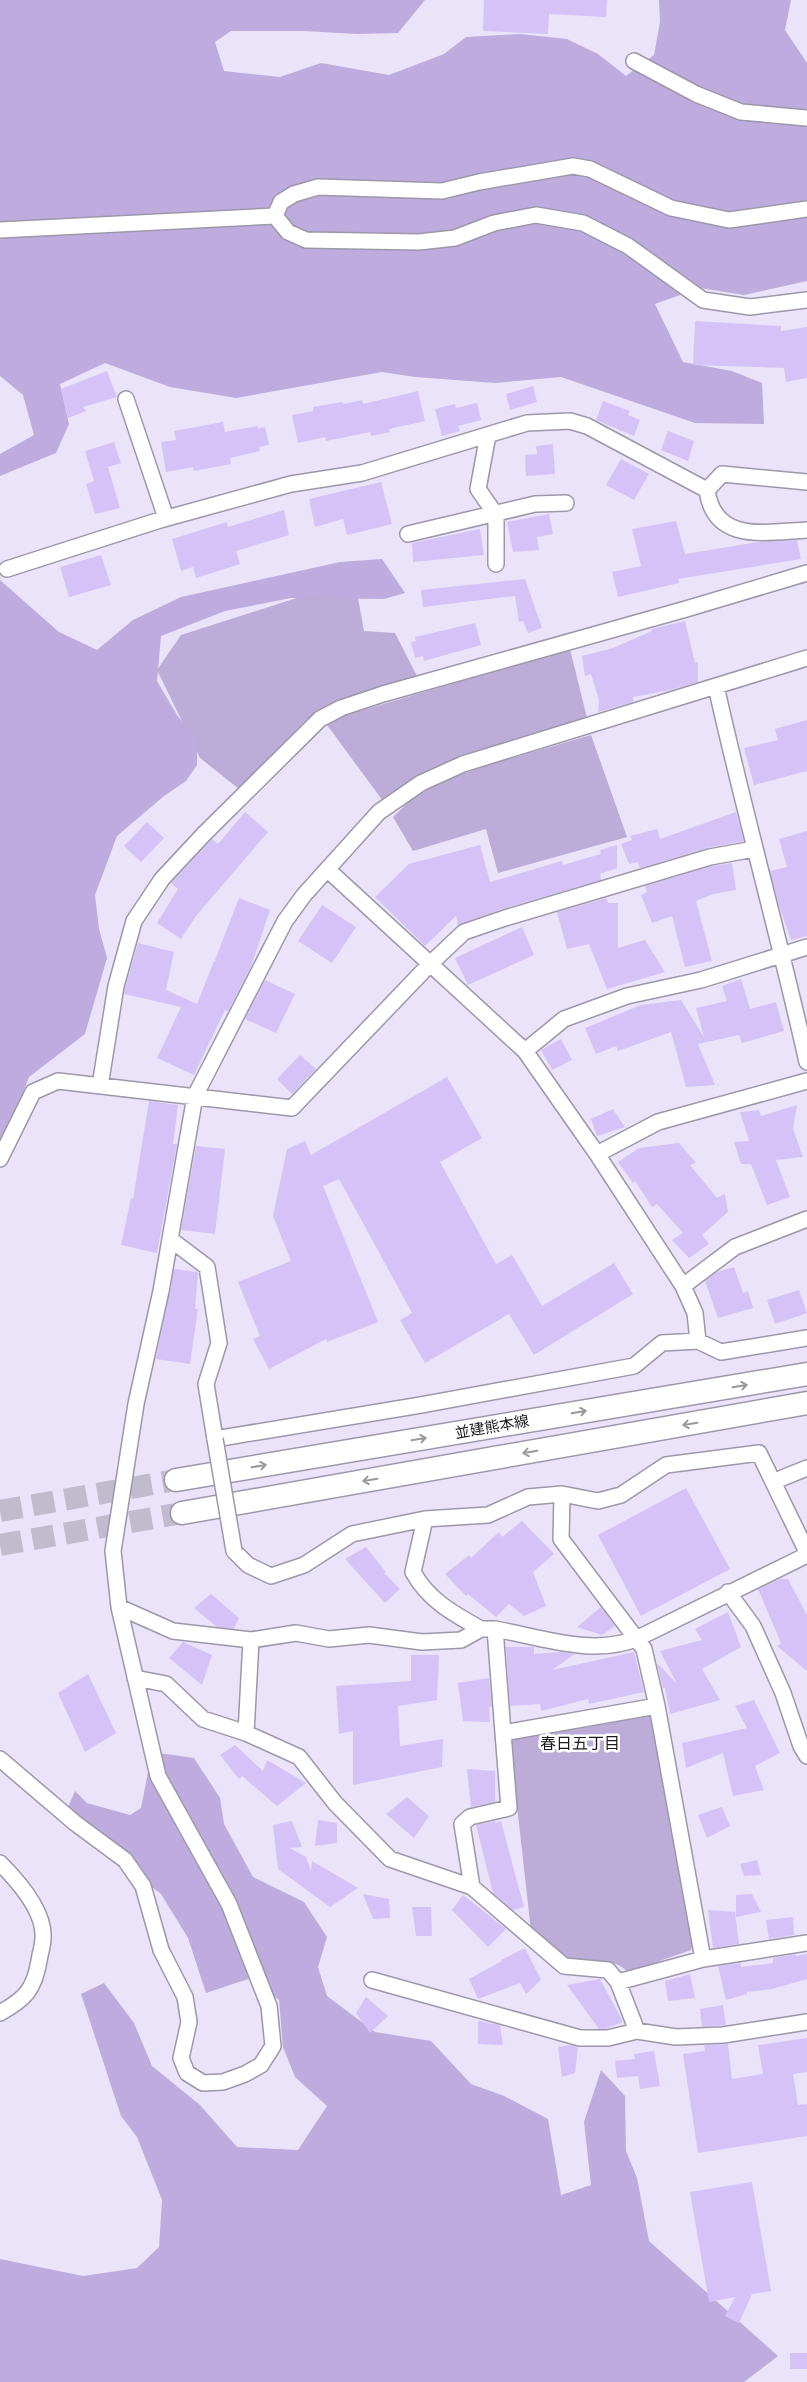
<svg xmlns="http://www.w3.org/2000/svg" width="807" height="2382" viewBox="0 0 807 2382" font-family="Raleway,'Noto Sans JP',sans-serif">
<rect width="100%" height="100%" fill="#eae3f9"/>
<!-- green -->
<path fill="#bcacd8" d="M331,587L358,598L364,631L395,633L418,678L327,705L306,720L239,789L200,758L157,670L181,635Z
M570,649L587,718L417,776L383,801L327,725L346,715Z
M591,735L627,837L498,873L486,829L413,851L393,817L416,795L443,782L475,769Z
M644,1713L651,1717L693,1939L691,1950L628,1972C609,1954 594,1968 572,1961C557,1956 543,1941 531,1931L510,1743L515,1736Z"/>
<!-- forest -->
<path fill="#beacdf" d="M0,0H425L398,33L357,34L304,31H231L215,42L224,71L280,77L321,63L389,75L444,54L466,37L520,34L567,39L598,54L626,76L654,55L660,22L659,0H791L785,30L807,63V281L744,295L700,288L655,304L683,362L732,371L762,383L764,424L695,423L561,377L495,383L415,377L382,372L236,398L170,387L105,363L60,384L69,424L56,453L0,476V454L34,435L23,395L0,376Z
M382,559L405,593L384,599L291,598L225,611L161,636L157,681L177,715L197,740V765L186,781L164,796L117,836L95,895L99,929L107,958L85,1034L29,1077L0,1154V580L59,632L97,650L133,620L181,597L340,562Z
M152,1752L194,1758L220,1798L224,1824L253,1877L304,1902L327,1937L318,1967L327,1996L375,2032L431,2041L471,2084L504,2096L548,2119L561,2195L591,2185L584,2122L601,2070L625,2096L626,2151L637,2178L649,2241L778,2356L744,2382H0V2259L83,2276L137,2268L159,2247L162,2200L137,2137L121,2116L81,1994L104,1983L134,2023L152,2066L200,2105L237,2147L298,2150L327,2106L295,2077L283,2047L279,2000L251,1978L206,1993L188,1938L161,1894L120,1862L65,1814L75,1791L87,1803L130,1815L141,1808Z"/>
<!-- building -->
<path fill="#d5c3f7" d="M484,0H607L606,17L549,14L548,34L483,31Z
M695,321L781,326V331L807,327V378L786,382L784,368L693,365Z
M107,371L117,397L83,407L86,411L68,418L61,389Z
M533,386L537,402L510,410L506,394Z
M418,391L425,421L389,429L390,432L371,436L370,432L326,441L325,437L298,443L292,415L313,411V407L342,402L343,404L362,400L363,404Z
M603,401L630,411L628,415L640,420L634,436L596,420Z
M477,403L481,420L458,426L460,431L442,436L435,409L455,404L456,408Z
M223,422L225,432L257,426L258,429L265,427L269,445L259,447L260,451L230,458L231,464L194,471L193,467L166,472L161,442L176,440L174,431Z
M668,431L694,441L688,461L661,450Z
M114,442L121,463L108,467L120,508L95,514L86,484L94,481L85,451Z
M553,444L555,474L526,476L525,455L537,454L536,446Z
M621,459L649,474L634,500L606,485Z
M381,482L392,524L347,535L343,519L315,527L309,499Z
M284,510L289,535L236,551L240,564L196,578L193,567L181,571L172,539L227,522L228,527Z
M549,514L553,534L537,537L539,550L513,552L507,522Z
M676,521L685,554L758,542L797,540L801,559L678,579L679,583L618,597L612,572L641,566L632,529Z
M480,529L484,555L413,562L412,543Z
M101,555L111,585L69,597L60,567Z
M525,579L542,628L528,633L523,621L519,622L515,596L423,607L421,590Z
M685,621L695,663L698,662V682L670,690L633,697V702L598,712L599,700L591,674L585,676L582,656L613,648L652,631L651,629Z
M475,623L481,645L424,661L423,656L415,658L411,642L416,641L415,637Z
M807,720V771L754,785L744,748L778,740L775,729Z
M245,812L268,832L196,916L181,939L157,923L178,889L171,883L212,839L218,844Z
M736,812L744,841L707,848L640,868L638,862L629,864L621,844L632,840L630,836L657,829L660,839Z
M147,822L164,838L141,862L124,846Z
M807,831V936L791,940L779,906L770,871L787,867L779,839Z
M480,845L490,882L562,861L563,865L601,854L600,850L617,845V868L600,874L601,880L502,909L458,925L456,916L425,946L375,897L409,864Z
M732,863L736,890L713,894L696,901L712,961L685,967L672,916L652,923L641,895L647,892L645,886L712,866Z
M239,898L270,910L251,967L228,1011L225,1010L194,1075L157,1058L181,1007L124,994L125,988L138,943L174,952L166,990L197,1004L214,961L217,962L215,960Z
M606,898L608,903H618V948L645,940L665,972L607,989L589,944L567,949L557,912Z
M322,905L356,927L332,963L298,941Z
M522,927L534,955L468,985L455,958Z
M741,979L750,1009L776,1002L784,1031L742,1043L739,1035L698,1044L715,1085L686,1087L671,1032L618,1051L616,1046L596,1054L585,1028L641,1005L681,1000L704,1037L696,1008L727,1001L722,986Z
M265,980L295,994L276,1033L245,1019Z
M561,1039L572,1060L552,1070L541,1050Z
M300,1055L316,1069L292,1094L277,1079Z
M447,1077L482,1138L440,1162L496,1264L512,1255L542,1306L614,1263L633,1294L534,1355L509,1314L425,1363L400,1320L412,1313L339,1179L323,1186L378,1322L327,1342L326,1339L269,1369L253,1339L260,1336L238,1282L291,1261L273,1216L287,1149L305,1141L311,1155Z
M149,1101L178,1105L173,1144H177L157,1253L121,1245L131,1198L133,1199Z
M797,1105L793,1129L803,1157L776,1160L790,1197L767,1205L751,1164H741L734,1142L749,1141L740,1112L759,1110L761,1116Z
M613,1109L625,1127L597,1136L591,1119Z
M679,1143L696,1163L690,1165L717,1198L725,1194L728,1212L702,1235L709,1244L689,1258L672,1240L683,1233L657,1204L652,1207L635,1181L633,1183L618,1162L639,1148Z
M196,1146L225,1149L215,1234L181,1230Z
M734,1267L743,1293L748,1291L753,1308L718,1318L705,1281L717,1272Z
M174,1269L198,1272L195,1309H198L190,1364L156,1359Z
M799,1290L807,1313L775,1324L767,1300Z
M686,1488L730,1569L641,1616L598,1535Z
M522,1521L554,1554L533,1572L546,1606L524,1616L509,1604L496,1617L468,1594L466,1596L445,1574L469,1555L471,1558L499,1532L502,1537Z
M366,1547L386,1572L384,1573L400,1589L385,1603L345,1559Z
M780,1579H788L807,1615V1671L777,1646L781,1643L758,1589Z
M211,1594L239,1618L234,1629L217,1627L194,1608Z
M601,1607L615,1626L602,1635L577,1627Z
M728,1612L741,1647L702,1669L720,1700L670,1714L665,1688H663L657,1663L677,1684L660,1651L702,1640L695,1629Z
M183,1642L212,1655L202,1685L169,1658Z
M506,1647H534V1654L561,1652L575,1654L552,1670L634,1652L644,1692L589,1704L588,1699L541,1711L540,1704L510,1706Z
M411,1655H439L437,1700L398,1706L400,1746L443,1739L442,1767L353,1785V1731L339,1734L336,1686L411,1681Z
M88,1674L116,1733L85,1752L58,1693Z
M489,1678L492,1707H489L490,1722L463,1721L458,1683Z
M754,1700L780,1753L755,1766L764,1790L733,1796L723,1753L686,1768L682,1743L747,1728L735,1706Z
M235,1745L263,1771L267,1760L306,1783L277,1806L242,1776L239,1779L220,1755Z
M467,1769L495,1771V1802L471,1807Z
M407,1797L429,1816L414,1838L386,1814Z
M722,1807L730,1826L707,1838L698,1815Z
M318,1820L337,1823V1843L315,1846Z
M292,1821L302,1847L290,1848L306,1857L311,1871L312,1861L358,1888L330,1907L278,1869L273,1825Z
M495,1821V1823L501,1821L524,1907L513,1910L493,1893L476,1825Z
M757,1860L761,1875L744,1876L740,1864Z
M363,1894L389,1899L390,1918L373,1919Z
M752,1894L761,1912L736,1917V1895Z
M463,1895L506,1929L488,1947L452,1910Z
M412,1907H431L432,1936H416Z
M708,1910L735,1912L739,1944L713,1948Z
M793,1917L794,1935L769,1939L766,1920Z
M525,1948L541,1980L526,1994L520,1983L478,1999L469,1979L502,1961L501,1960Z
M796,1954V1956L807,1954V1979L772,1989L747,1992V1994L726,2000L718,1966L741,1963V1967L773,1963V1958Z
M690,1974L695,1998L668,2001L665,1981Z
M600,1979L623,2022L605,2029H599L567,1985Z
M366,1997L388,2016L370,2033L356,2013Z
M723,2005L726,2025L702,2027L700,2009Z
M478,2021L500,2025L503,2045L478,2044Z
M807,2038V2072L793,2074L798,2105L807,2104V2136L698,2153L683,2054L705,2051L704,2045L728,2044L732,2079L763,2074L758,2045Z
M571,2045L578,2047L575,2073L562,2077L558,2047Z
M654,2051L660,2086L640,2089L638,2076L617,2078L615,2061L635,2059L634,2054Z
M752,2182L771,2291L752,2294L739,2323L725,2316L735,2297L709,2302L690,2192Z
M790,2353H807V2369H790Z"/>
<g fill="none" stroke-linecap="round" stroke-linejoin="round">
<!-- secondary-tunnel -->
<path stroke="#c1bbce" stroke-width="22" stroke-dasharray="22 11" stroke-linecap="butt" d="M0,1511L176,1480
M0,1545L182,1513"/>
<!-- street casing -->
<g stroke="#9d97aa" stroke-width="18">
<path id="street" d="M634,61L696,94L741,112L807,118
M807,209L729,220L671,208L590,169L573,166L479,182L442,191L318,187L294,194L281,202L275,216L288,232L306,240L419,242L455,238L494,223L536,215L583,223L628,246L703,300L750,307L807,300
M0,230L275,216
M126,399L166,518
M488,435L478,489L496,515V564
M807,482L722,474L707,490C714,544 767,532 807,530
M408,534L535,504L566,503
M7,569L160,520L291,484L362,473L527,423L570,421L587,426L707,490
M716,686C744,812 779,936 807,1062
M328,870L525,1051L597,1154L683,1286L695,1313L698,1341
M525,1051L564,1019L627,996L701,980L807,947
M100,1086L116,986L134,921L162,879L204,834L320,719L341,708L383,694L686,609L807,573
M597,1154L658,1122L807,1081
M0,1159L33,1092L58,1081L292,1108L430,964L464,932L505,918L710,857L754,849
M170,1239L207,1267L219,1343L206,1384L215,1439L421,1405L634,1366L662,1343L698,1341L721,1352L807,1338
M683,1286L735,1247L807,1219
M775,1481L807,1468
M562,1494L561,1539L644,1649L657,1706L703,1959
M425,1519L488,1515L528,1497L562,1494L598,1501L621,1495L666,1465L759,1453L807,1552
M234,1551L248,1565L271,1576L304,1565L352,1534L425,1519L413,1572C428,1600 454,1614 481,1629
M728,1592L753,1626L783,1693L801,1746L807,1756
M119,1607L173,1631L251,1640L296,1633L329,1639L369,1635L422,1642L461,1640L481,1629H495C540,1637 594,1657 638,1638L807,1555
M495,1629L503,1733L657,1706
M135,1678L166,1684L203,1719L246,1733L299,1757L335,1803L390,1859L472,1887
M246,1733L251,1640
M503,1733L509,1808L470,1817L462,1824L472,1887L564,1966L608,1970L618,1982L703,1959L807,1943
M0,1759L75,1823L125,1860L143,1886L161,1950L185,1997L189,2022L181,2058L187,2073L203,2083L223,2082L245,2074L261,2065L273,2046L269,2006L229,1904L158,1776L119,1607L113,1551L136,1404L161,1291L195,1096L285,921L304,895L379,812L421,783L463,764L807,658
M0,1863C18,1881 45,1911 43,1938C43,1946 40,1953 39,1961C34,1990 25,1999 0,2013
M372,1980L580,2038H608L637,2031L618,1982
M637,2031L676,2037L723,2035L807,2022"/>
</g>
<!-- secondary casing -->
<g stroke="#9d97aa" stroke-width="25">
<path id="secondary" d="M176,1480L807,1374
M182,1513L807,1403"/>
</g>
<!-- street -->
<use href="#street" stroke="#fff" stroke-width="15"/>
<!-- secondary -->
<use href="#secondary" stroke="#fff" stroke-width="22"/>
<!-- street-bridge casing -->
<g stroke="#9d97aa" stroke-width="18" stroke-linecap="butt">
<path id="street-bridge" d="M215,1439L234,1551"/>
</g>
<!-- street-bridge -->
<use href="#street-bridge" stroke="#fff" stroke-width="15"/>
</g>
<!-- one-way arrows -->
<defs><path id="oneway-shaft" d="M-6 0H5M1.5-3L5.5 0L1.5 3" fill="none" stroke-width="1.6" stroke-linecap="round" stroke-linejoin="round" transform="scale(1.25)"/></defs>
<g stroke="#99989b">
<use href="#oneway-shaft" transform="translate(740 1386) rotate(-10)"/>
<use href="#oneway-shaft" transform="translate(579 1412) rotate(-10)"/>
<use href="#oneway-shaft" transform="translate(690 1424) rotate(170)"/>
<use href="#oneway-shaft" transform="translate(419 1439) rotate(-10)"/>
<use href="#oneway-shaft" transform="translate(530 1452) rotate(170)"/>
<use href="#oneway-shaft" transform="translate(259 1466) rotate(-10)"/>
<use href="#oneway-shaft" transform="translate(370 1480) rotate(170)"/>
</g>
<g text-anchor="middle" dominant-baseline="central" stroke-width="5" stroke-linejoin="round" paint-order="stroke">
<!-- street labels -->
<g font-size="15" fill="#1c1a21" stroke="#fff">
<text transform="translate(492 1427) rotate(-10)">並建熊本線</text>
</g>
<!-- neighbourhood labels -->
<g font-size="16" fill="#1c1a21" stroke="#fff">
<text x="580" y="1743">春日五丁目</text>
</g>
</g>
</svg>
